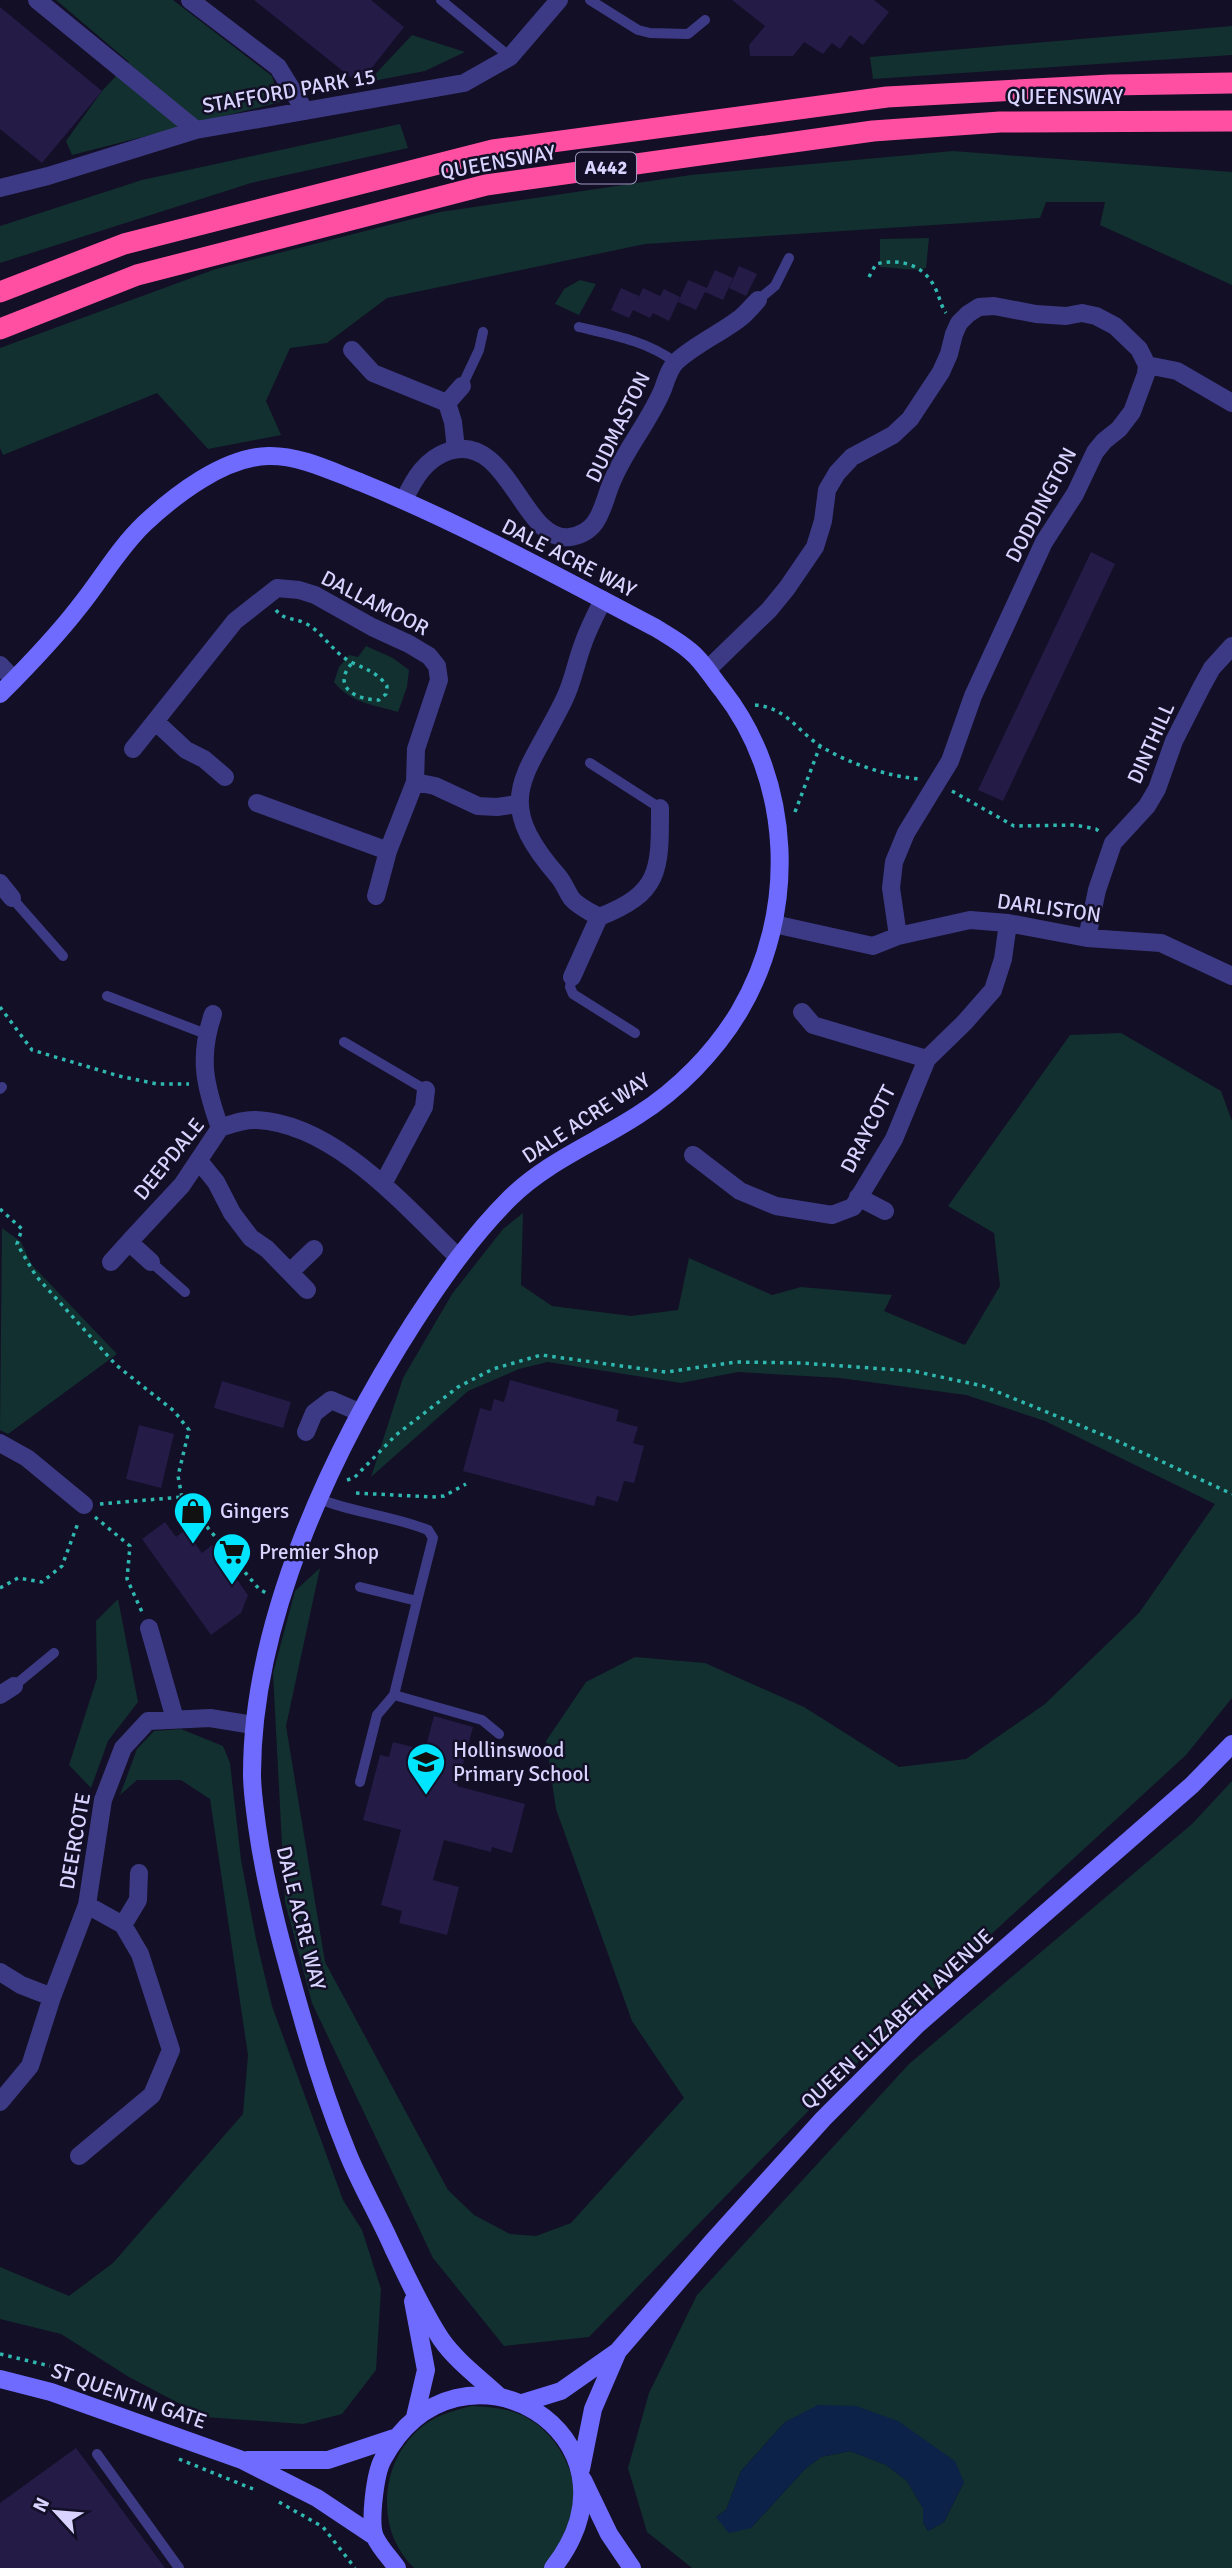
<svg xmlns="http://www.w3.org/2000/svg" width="1232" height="2568" viewBox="0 0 1232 2568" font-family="Signika,sans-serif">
<rect width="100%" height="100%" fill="#130f26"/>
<!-- green -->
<path fill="#12302f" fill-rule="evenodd" d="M56,0H173L272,76L280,102L72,155L66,141L102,91L129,62Z
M1232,26V55L873,79L870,57Z
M412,35L465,52L425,71L368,82Z
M400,124L408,148L251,183L0,263V226L142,180Z
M953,151L1232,172V285L1100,225L1105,202H1046L1040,218L645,244L387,298L327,343L290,348L266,401L281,435L208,449L157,393L3,455L0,448V348L216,269L440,212L691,175Z
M929,238L926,268C913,272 895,267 880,267V239Z
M580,280L596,284L579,315L555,304L564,289Z
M366,646L393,658L409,670L407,687L398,712C375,705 350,703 334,682L339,667L349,655L358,657Z
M1121,1033L1221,1091L1232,1121V1698L1186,1755L961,1962L815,2104L589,2337L504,2346L433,2258L312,2003L285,1902L273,1673L295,1591L320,1568L286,1726L325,1962L448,2190L474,2215L510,2234L536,2236L571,2223L684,2098L632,2021L556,1809L546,1741L586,1682L635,1657L705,1663L804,1707L899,1767L966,1759L1045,1704L1139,1613L1215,1504L1045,1421L966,1395L840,1378L738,1372L681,1383L548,1362L519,1369L468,1391L371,1477L403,1378L452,1294L503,1229L523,1213L521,1285L552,1306L631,1316L678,1310L689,1258L772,1295L801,1287L892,1295L884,1311L965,1345L1000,1286L994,1233L948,1206L1070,1035Z
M2,1228L21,1242L32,1265L117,1354L8,1434L0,1430Z
M118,1599L138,1702L108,1741L91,1788L69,1765L97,1678L96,1621Z
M181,1729L223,1746L230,1763L241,1860L256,1939L272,2006L343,2200L362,2230L381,2289L376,2370L342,2414L303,2424L205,2417L129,2377L61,2334L0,2319V2267L69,2296L113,2263L243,2114L248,2055L210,1799L181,1780H137L120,1795L137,1749L154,1731Z
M1232,1781V2568H692L647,2532L628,2468L649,2393L697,2295L909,2064L1192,1824ZM785,2422L964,2482L944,2522L928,2531L923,2522V2508L907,2481L886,2465L850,2451L821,2457L805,2469L751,2528L716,2517L726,2510L741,2471Z
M471,2406C491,2407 511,2408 529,2419C566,2441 585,2491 570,2532C565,2544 553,2557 546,2568H414C376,2532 379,2466 417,2431C432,2416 452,2411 471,2406Z"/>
<!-- water -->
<path fill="#0c2248" d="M818,2405L856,2406L898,2421L955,2461L964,2482L944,2522L928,2531L923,2522V2508L907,2481L886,2465L850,2451L821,2457L805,2469L751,2528L729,2533L716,2517L726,2510L741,2471L785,2422Z"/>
<!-- building -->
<path fill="#241b47" d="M254,0H371L404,27L359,84Z
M732,0H874L889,12L863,45L850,35L840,49L832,43L823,54L804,42L793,56H750L749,45L765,26Z
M0,7L102,91L42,163L0,129Z
M739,266L757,274L746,296L729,288Z
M715,270L733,278L723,300L705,292Z
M688,280L707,288L696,310L678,302Z
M621,288L639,296L637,301L643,288L660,296L664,289L680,297L669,321L653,313L650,318L633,310L629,318L611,310Z
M1091,552L1115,564L1003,801L978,790Z
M510,1380L619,1410L616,1421L638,1427L633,1443L644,1446L634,1483L624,1481L618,1502L597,1496L594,1506L463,1471L480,1408L491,1411L494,1399L504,1402Z
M222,1381L291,1402L283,1428L214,1408Z
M139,1425L174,1434L161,1488L126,1479Z
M165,1522L176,1537L185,1530L202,1553L212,1545L248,1595L241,1613L211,1635L142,1539Z
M434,1716L473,1727L457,1786L525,1804L512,1853L492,1847L491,1852L444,1840L433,1880L459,1887L447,1935L399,1923L402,1911L381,1905L401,1830L363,1820L380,1755L389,1757L393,1742L425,1750Z
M76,2448L165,2568H0V2503Z"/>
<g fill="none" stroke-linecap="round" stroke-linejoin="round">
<!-- path -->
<path stroke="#2fb8b0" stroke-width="3.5" stroke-dasharray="3.5 5" stroke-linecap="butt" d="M869,277L876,264C902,258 926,265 937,292C940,299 941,306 946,313
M276,610C283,620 294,618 305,623C323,632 333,653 351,662C365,669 377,672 387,686L386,694L379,700C356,700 331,687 352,663
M755,705C786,707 798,732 822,747C850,764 887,776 919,779
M952,791L1014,826L1075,825L1096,829L1101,833
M795,812L820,746
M0,1007L32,1050L119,1076L157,1084H189
M0,1209L22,1229L17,1244L36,1276L116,1365L174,1411L189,1430L178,1476L182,1497L259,1589L266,1593
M347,1480L354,1478L396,1435L458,1387L493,1369L541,1355L666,1372L736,1362L801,1363L913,1371L983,1386L1113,1439L1232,1494
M356,1493L432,1497L444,1496L466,1484
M100,1504L182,1497
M95,1517L130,1546L127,1579L142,1612
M0,1588L18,1578L42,1582L62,1566L78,1523
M0,2354L50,2366
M179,2459L253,2489
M279,2502L323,2527L355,2568"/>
<!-- lane -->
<path stroke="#3d3a85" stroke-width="10" d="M441,0L510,57
M590,0L638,30L650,33L688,34L705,20
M758,300L775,286L789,258
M579,327C613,335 647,341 675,362
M462,386L479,350L483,332
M590,763L660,808
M12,898L63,956
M572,977L570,987L573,994L635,1033
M107,996L206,1034
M344,1042L426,1090
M0,1089L2,1087
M151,1262L185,1292
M319,1499C355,1513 393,1516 428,1530L433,1538L417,1601L360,1587
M14,1686L54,1653
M394,1695L482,1720L499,1734
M360,1782L377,1715L394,1695L417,1601
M97,2454L179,2568"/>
<!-- street -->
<path stroke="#3d3a85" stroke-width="18" d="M37,0L196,130
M190,0L278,67L305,111
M0,188L48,176L196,130L464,83L510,57L559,0
M352,350L373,373L447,403L453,422L456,449
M1147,365L1177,371L1232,403
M447,403L462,386
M404,500C414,479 425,459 449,451C509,432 523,544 570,537C603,532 602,501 614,477C628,446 650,420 663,389C666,380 670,367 677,361C696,344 719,334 739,319C746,314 752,306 758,300
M603,600C596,614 588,629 583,644C576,662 573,682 564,700C526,778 490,798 558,876C564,883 567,892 572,899C578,906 590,912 599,917C661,893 660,870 660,808
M0,665L14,680
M707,670L769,610L787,588L815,547L823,521L827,490L837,473L852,457L893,435L910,419L941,372L949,354L954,334L959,323L968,314L979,307L994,306L1036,314L1066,316L1082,313L1096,316L1115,326L1139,349L1147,365L1146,374L1132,412L1119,429L1104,441L1095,452L1075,494L1044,542L973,696L950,761L906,833L894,862L891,888L898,936
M156,722L186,750L204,759L225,777
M133,749L235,621L277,588L299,590L315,595L372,627L409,644L429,656L437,666L439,680L416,749L415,782L435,786L478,806L497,807L518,804
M257,803L388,851
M0,883L12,898
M376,896L388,851L415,782
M774,924L873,946L898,936L970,920L1008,923L1087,938L1161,943L1232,976
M1087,938L1097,890L1113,843L1147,806L1157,789L1174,741L1202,686L1212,668L1232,646
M572,977L599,917
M802,1012L813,1025L927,1059
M213,1014C198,1058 205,1086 220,1128
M693,1155L740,1191L776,1206L832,1215L853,1207L894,1139L927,1059L965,1022L993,990L1003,959L1008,923
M199,1161L216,1182L232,1213L251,1238L267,1249L307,1290
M383,1184L424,1107L426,1090
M858,1197L885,1211
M129,1242L182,1185L220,1128C232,1124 244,1119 257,1120C335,1124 405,1206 458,1257
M111,1262L129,1242L151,1262
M290,1272L314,1249
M306,1432L314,1413L331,1400L359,1412
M0,1443L27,1458L84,1505
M149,1628L175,1719
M0,1695L14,1686
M123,1925L138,1900L139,1873
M0,1972L21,1985L52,1997
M0,2102L30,2066L52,1997L87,1905L103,1800L123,1748L148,1721L210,1718L253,1725
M79,2156L152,2095L171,2050L140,1954L123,1925L87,1905"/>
<!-- secondary -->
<path stroke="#6f6bff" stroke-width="18" d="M0,694C27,667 55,638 79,607C101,580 118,549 144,524C175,495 224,457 268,456C299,455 331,471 360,482C461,523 559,577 656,628C667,635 680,642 690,651C703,661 712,678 723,691C793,781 798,913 739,1012C715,1052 678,1090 638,1115C595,1143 546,1162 509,1199C472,1236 442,1279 414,1322C332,1450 252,1620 252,1774C252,1792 255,1809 257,1826C266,1891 284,1954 302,2017C315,2064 330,2110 348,2154C361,2186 379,2216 393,2248C408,2279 422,2310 441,2339C456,2361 481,2379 500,2397
M413,2301L426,2370L415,2417
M0,2379L51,2392L242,2460L317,2498L374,2536
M522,2403L561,2391L618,2351L713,2241L823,2119L917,2025L1192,1785L1232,1744
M247,2460H328L394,2438
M581,2469L593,2409L618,2351
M583,2480L609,2534L632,2568
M397,2568C390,2558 380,2548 375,2537C369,2523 375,2473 383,2459C459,2318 656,2436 553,2568"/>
<!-- highway -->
<path stroke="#ff4fa3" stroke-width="21" d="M0,292L124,244L493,150L887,97L1110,85L1232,83
M0,329L137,275L486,185L873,131L1000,122L1232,121"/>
</g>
<!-- icons -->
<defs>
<g id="shop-pin" transform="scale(2.0125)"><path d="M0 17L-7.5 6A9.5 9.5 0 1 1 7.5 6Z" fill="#00e5ff" stroke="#130f26"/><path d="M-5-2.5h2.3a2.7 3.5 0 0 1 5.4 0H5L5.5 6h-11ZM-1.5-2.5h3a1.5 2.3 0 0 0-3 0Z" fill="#111"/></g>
<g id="supermarket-pin" transform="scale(2.0125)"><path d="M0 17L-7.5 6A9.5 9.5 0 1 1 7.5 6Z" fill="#00e5ff" stroke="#130f26"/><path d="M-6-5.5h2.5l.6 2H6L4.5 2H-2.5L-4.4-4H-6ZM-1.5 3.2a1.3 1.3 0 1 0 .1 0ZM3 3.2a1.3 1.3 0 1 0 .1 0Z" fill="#111"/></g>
<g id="school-pin" transform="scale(2.0125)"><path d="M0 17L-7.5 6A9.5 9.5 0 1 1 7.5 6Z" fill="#00e5ff" stroke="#130f26"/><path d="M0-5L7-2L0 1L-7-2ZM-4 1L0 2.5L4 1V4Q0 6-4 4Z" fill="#111"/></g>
</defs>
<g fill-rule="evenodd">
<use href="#shop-pin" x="193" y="1511"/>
<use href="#supermarket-pin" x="232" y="1552"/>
<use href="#school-pin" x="426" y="1762"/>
</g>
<g text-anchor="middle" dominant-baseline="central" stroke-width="5" stroke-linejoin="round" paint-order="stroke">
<!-- shield labels -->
<rect fill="#130f26" stroke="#9e99be" stroke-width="2" x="576" y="152.5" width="60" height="31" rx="5"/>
<g font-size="19" font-weight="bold" fill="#d9d4ff">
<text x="606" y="168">A442</text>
</g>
<!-- street labels -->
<g font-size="21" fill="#d9d4ff" stroke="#130f26">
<text transform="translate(289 91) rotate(-10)">STAFFORD PARK 15</text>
<text x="1065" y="97">QUEENSWAY</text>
<text transform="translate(498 162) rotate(-10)">QUEENSWAY</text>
<text transform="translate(618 427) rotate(-64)">DUDMASTON</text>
<text transform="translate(1041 505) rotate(-62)">DODDINGTON</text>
<text transform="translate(569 558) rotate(27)">DALE ACRE WAY</text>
<text transform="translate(375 603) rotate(27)">DALLAMOOR</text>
<text transform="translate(1151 743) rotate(-66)">DINTHILL</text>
<text transform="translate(1049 908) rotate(8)">DARLISTON</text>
<text transform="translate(586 1118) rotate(-33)">DALE ACRE WAY</text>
<text transform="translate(868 1129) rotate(-63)">DRAYCOTT</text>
<text transform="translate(169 1159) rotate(-51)">DEEPDALE</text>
<text transform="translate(75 1841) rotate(-80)">DEERCOTE</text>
<text transform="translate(301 1918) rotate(76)">DALE ACRE WAY</text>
<text transform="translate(897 2019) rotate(-43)">QUEEN ELIZABETH AVENUE</text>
<text transform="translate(129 2396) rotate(19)">ST QUENTIN GATE</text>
</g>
<!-- poi labels -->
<g font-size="21" fill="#d9d4ff" stroke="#130f26" text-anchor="start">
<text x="220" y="1511">Gingers</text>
<text x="259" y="1552">Premier Shop</text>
<text x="453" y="1750">Hollinswood<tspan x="453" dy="24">Primary School</tspan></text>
</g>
</g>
<!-- north arrow -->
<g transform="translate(56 2512) rotate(296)" stroke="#130f26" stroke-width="5" paint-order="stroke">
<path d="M0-5L12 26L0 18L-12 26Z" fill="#d9d4ff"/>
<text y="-10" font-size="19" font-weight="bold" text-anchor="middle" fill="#d9d4ff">N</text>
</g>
</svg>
